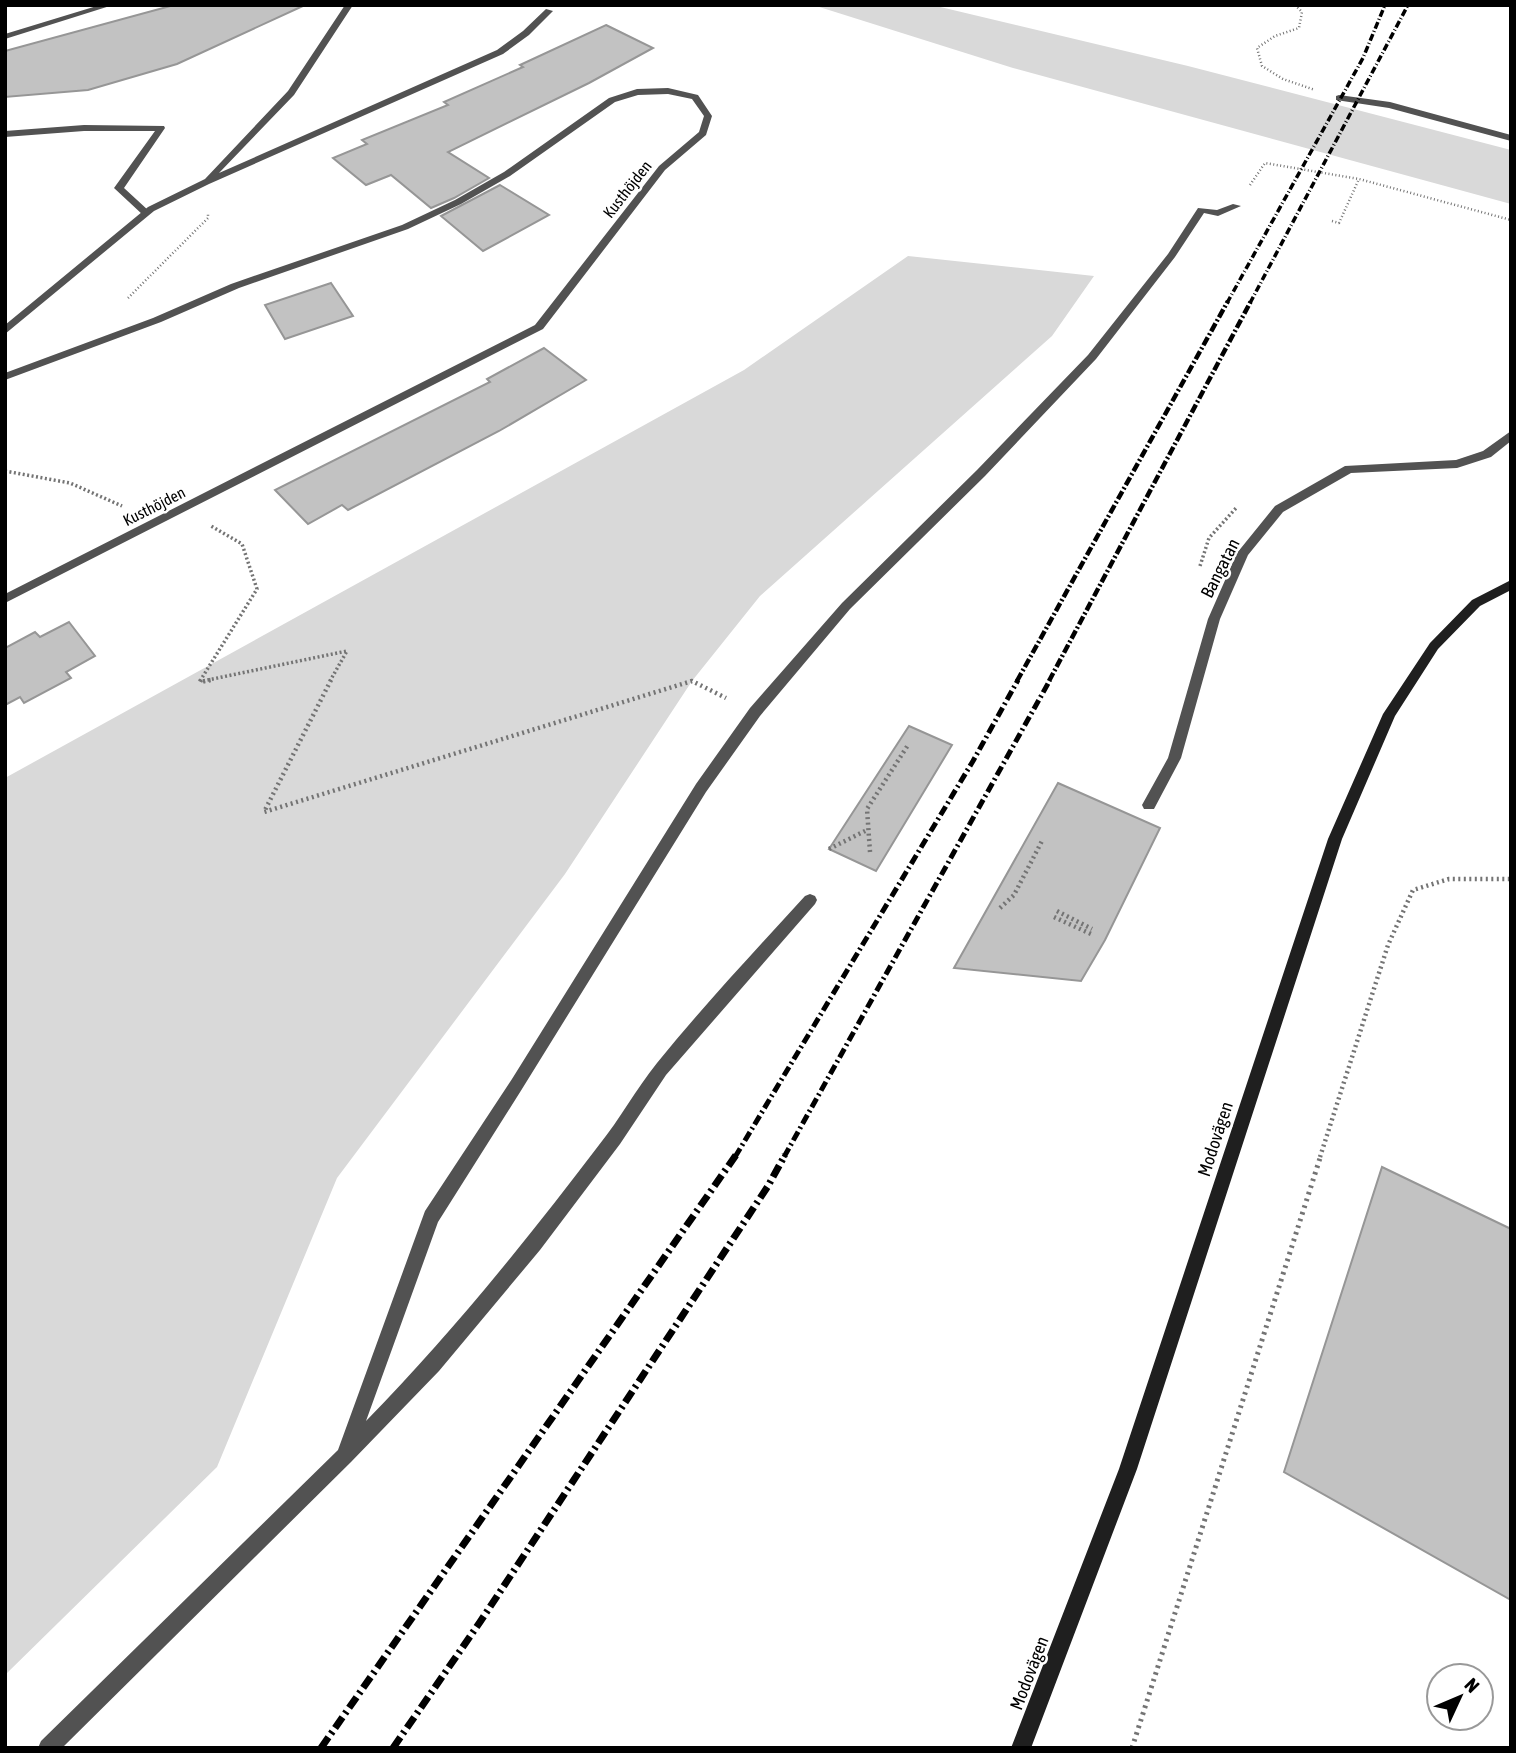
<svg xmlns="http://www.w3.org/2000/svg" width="1516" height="1753" viewBox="0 0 1516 1753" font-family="'Asap Condensed',sans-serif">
<rect width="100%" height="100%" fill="#fff"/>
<!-- green -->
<path fill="#d9d9d9" d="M813,5H932L1188,66L1511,150V204L1013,68Z
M908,256L1094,276L1052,336L760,596L692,681L565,874L337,1178L217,1467L5,1675V778L744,370Z"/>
<!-- building -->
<path fill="#c2c2c2" stroke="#969696" stroke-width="2" d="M174,5H305L177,64L88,90L5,97V51Z
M606,25L653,48L589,83L448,152L489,178L454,198L431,208L391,175L366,185L333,158L367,144L362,140L448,105L444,102L523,67L520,65Z
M500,185L549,215L483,251L441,216Z
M331,283L353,316L285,339L265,305Z
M544,348L586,380L499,431L348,510L342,505L308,524L275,490L490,382L487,379Z
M69,622L95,656L66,672L71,678L24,703L20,697L5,705V648L35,632L40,637Z
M909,726L952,745L876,871L829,849Z
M1058,783L1160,828L1105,940L1081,981L954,968Z
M1382,1167L1511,1229V1600L1284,1472Z"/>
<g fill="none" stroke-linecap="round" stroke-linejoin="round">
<!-- path-far3 -->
<path stroke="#747474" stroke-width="2.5" stroke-dasharray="1 2.5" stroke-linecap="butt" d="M1295,5L1302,12L1299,28L1275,36L1257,48L1262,66L1283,79L1315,90
M1250,185L1265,163L1359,179L1511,220
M1332,221L1339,223L1359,179
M128,298L208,218V214"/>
<!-- path-far2 -->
<path stroke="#747474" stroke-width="3.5" stroke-dasharray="2 2.5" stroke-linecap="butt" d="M5,471L70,483L122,506
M1200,566L1209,538L1237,507
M200,681L257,589L242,544L211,526
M203,681L347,651L330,681"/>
<!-- path-far1 -->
<path stroke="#747474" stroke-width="4.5" stroke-dasharray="2 3.5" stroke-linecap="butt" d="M201,680L200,682L211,680
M331,680L264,812L692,681L726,698
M829,849L867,830
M870,852L867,809L908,745
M1000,908L1014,895L1043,839
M1057,911L1092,929
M1054,917L1091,934
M1320,1157L1388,945L1413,890L1449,879H1511"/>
<!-- path -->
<path stroke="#747474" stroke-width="5" stroke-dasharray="2.5 4.5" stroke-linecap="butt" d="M1132,1748L1321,1155"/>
<!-- service -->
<path fill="#525252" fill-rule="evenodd" d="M100,5H113L5,39V34Z
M84,125L164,126L165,128L124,188L149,211V215H143L114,188L155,131H84L5,137V131Z
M1233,204L1241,206L1218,216L1204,213L1175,257L1096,359L985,476L850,609L760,716L706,792L522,1089L438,1222L366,1421C451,1334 526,1241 599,1145C620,1119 636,1089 657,1063C704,1005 755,951 805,896L810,894L815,896L817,900L815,904L666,1075L620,1144L540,1250L439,1371L351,1462L62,1748H38L41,1741L338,1450L425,1211L512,1079L696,784L750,708L842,603L977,470L1088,355L1168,254L1198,208L1217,210Z"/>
<!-- minor -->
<path fill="#525252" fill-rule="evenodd" d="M345,5H353L294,95L219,173L497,50L523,31L546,9L553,11L529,35L503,54L209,184L154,211L5,334V325L148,207L205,179L288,91Z
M668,88L698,95L712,116L706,135L665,170L543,329L5,603V594L535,325L659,166L699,132L704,116L692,99L668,94L638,95L615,102L510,176L461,204L408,229L239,288L161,322L5,380V373L153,318L231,284L402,225L455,200L504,172L609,98L637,89Z
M1339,95L1390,102L1511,135V141L1389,108L1336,100V96Z
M1511,431V441L1491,457L1457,468L1351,473L1283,512L1248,555L1220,619L1181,758L1154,809H1144L1142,805L1168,758L1208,619L1237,553L1275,506L1345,466L1456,460L1483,451Z"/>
<!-- secondary -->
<path fill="#1f1f1f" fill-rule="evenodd" d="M1511,580V590L1480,606L1438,649L1395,716L1342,839L1137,1469L1031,1748H1011L1119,1469L1328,839L1383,714L1430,643L1472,600Z"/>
<!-- rail-far3 -->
<path stroke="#000" stroke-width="3.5" stroke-dasharray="7 2.5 1 2.5" stroke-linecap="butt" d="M1227,303L1363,58L1385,5
M1250,303L1408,5"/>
<!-- rail-far2 -->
<path stroke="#000" stroke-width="4.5" stroke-dasharray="9 2.5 2 2.5" stroke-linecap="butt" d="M1017,681L1228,301
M1049,681L1251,301"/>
<!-- rail-far1 -->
<path stroke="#000" stroke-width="5" stroke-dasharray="10 3.5 2 3.5" stroke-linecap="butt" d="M735,1157L973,761L1018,680
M784,1157L1050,680"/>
<!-- rail -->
<path stroke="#000" stroke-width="7" stroke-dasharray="13 4.5 2.5 4.5" stroke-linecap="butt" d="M321,1748L736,1155
M393,1748L480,1622L768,1186L785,1155"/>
</g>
<g text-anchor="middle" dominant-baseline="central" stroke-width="5" stroke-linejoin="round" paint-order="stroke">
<!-- far-street labels -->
<g font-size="16" fill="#000" stroke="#fff">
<text transform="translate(627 189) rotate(-52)">Kusthöjden</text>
<text transform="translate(154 506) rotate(-27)">Kusthöjden</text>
</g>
<!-- street labels -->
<g font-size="18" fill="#000" stroke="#fff">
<text transform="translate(1220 568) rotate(-63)">Bangatan</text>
<text transform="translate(1215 1139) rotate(-72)">Modovägen</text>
<text transform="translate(1029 1673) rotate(-69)">Modovägen</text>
</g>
</g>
<!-- border -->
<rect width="1516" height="1753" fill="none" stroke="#000000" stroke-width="14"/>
<!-- north arrow -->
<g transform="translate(1460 1697) rotate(46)"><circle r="33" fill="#ffffff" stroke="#999999" stroke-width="2"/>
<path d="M0-5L12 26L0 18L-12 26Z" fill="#000000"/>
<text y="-10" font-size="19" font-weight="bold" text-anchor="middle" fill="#000000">N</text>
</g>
</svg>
